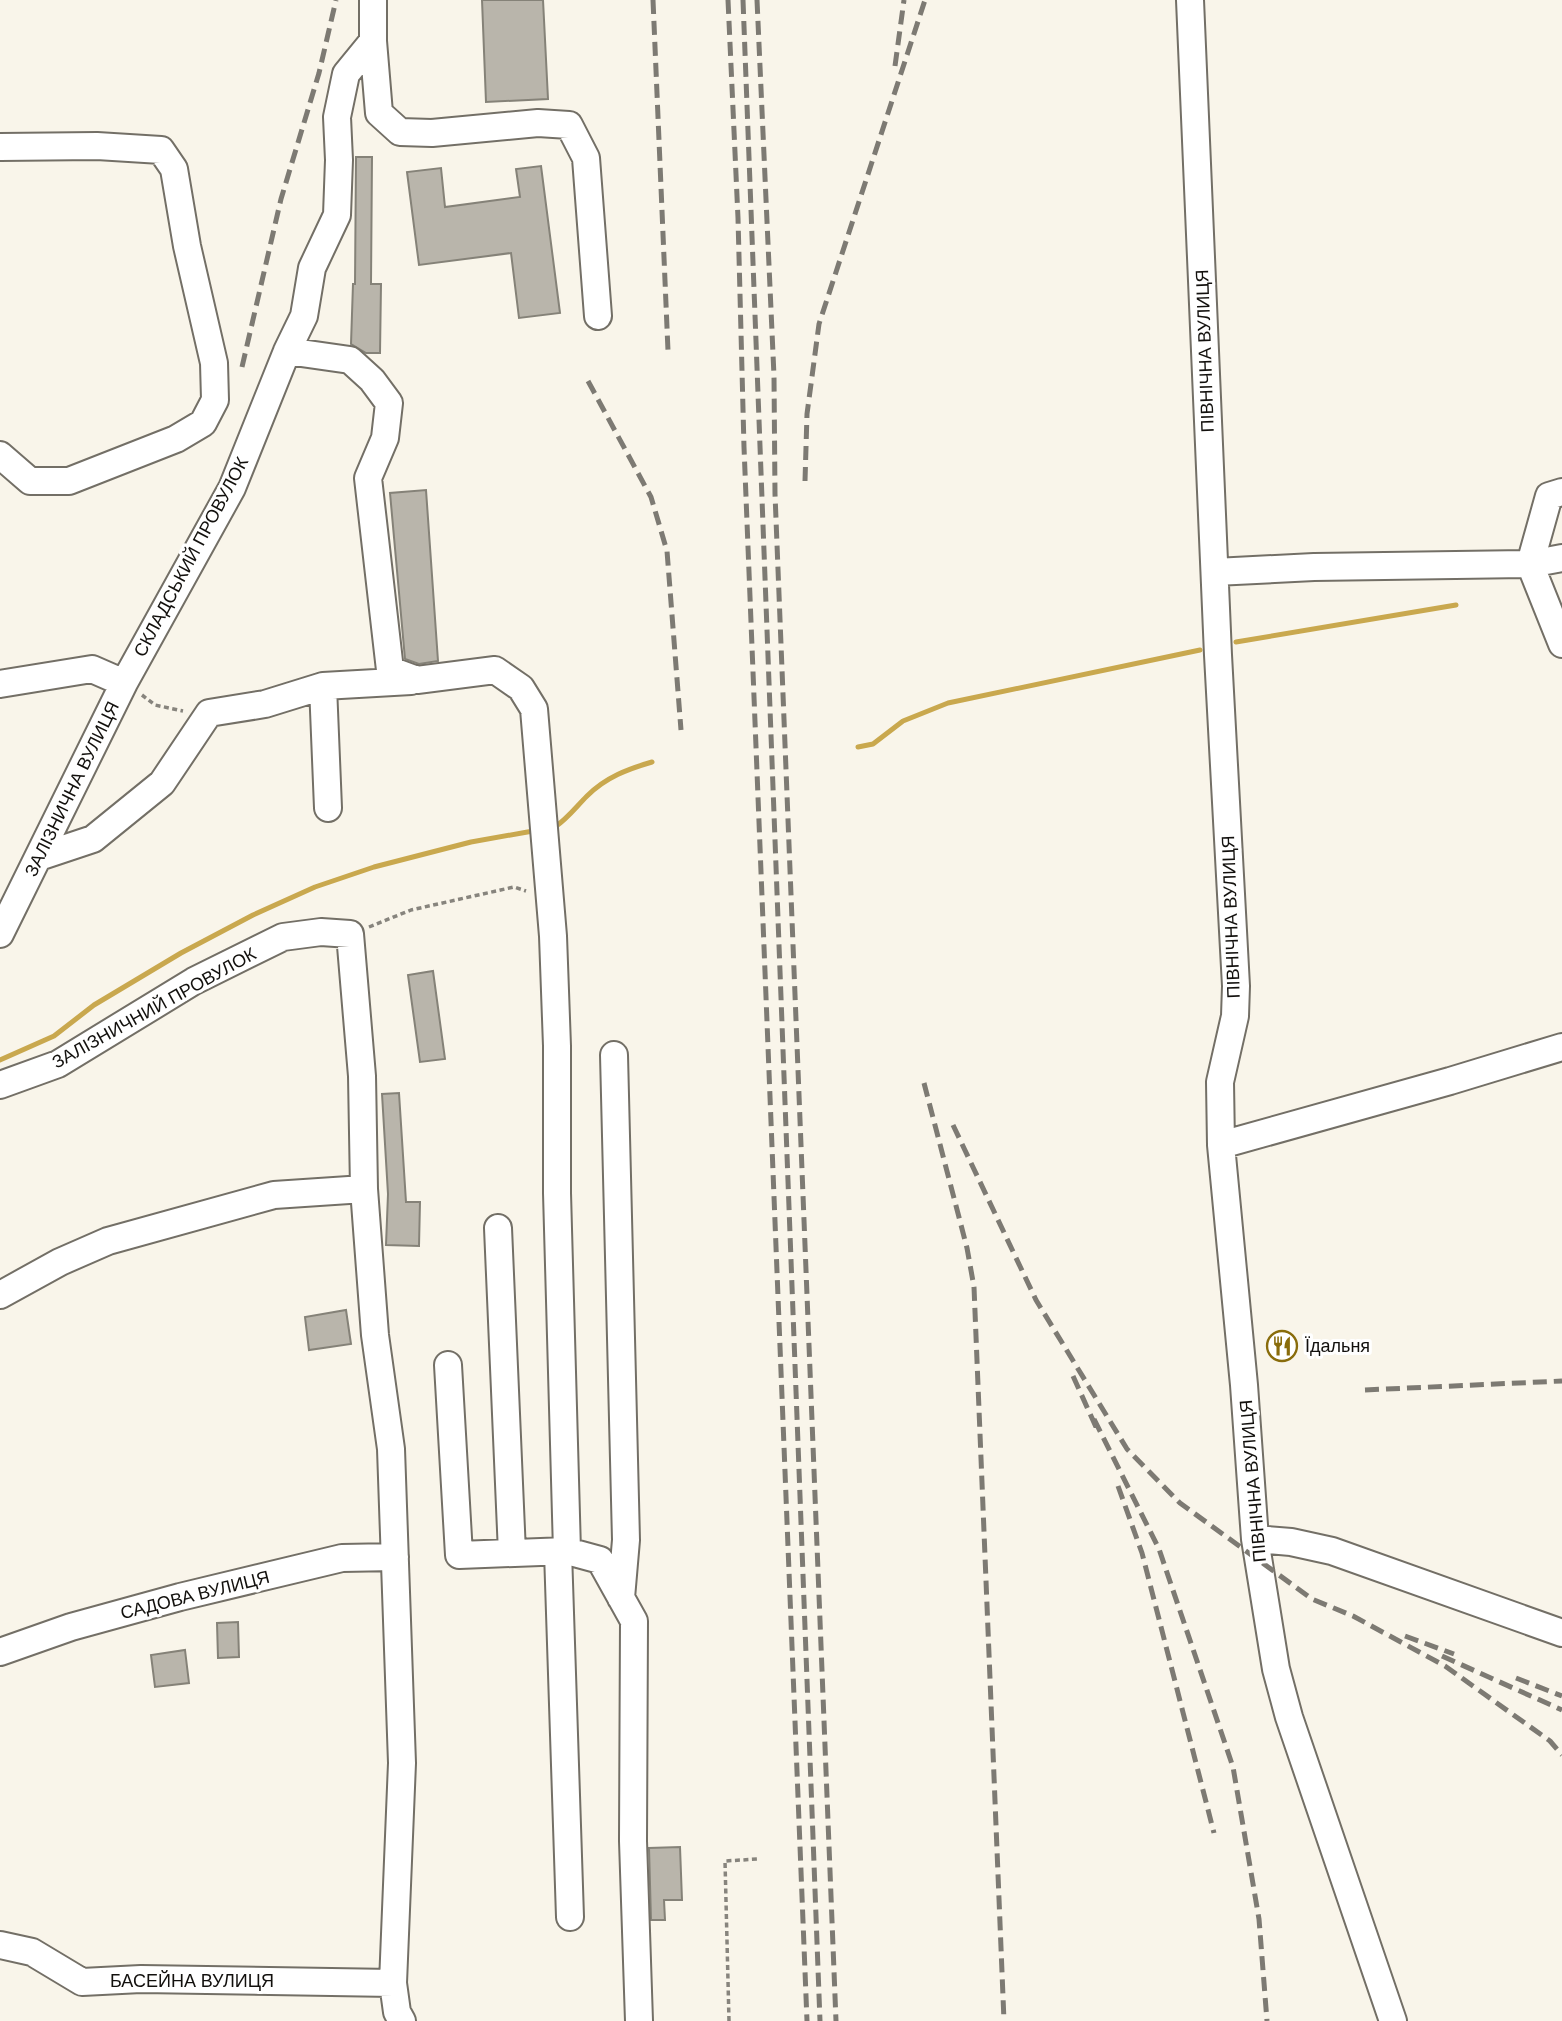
<svg xmlns="http://www.w3.org/2000/svg" width="1562" height="2021" viewBox="0 0 1562 2021" font-family="'DM Sans',sans-serif">
<rect width="100%" height="100%" fill="#f9f5ea"/>
<g fill="none" stroke-linecap="round" stroke-linejoin="round">
<!-- stream -->
<path stroke="#c9a84e" stroke-width="5" d="M1236,642L1456,605
M858,747L873,744L903,721L948,703L1200,650
M555,827C568,818 576,807 587,796C606,777 628,769 652,762
M0,1060L54,1036L94,1005L181,953L253,915L315,887L374,867L471,842L533,831"/>
</g>
<!-- building -->
<path fill="#b9b5ab" stroke="#858278" stroke-width="2" d="M482,0H543L548,99L486,102Z
M356,157H372L371,284H381L380,353H366L351,344L353,284H355Z
M541,166L560,313L519,318L511,253L419,265L407,172L441,168L445,207L520,197L516,169Z
M426,490L438,661L419,664L405,659L390,493Z
M433,971L445,1059L420,1062L408,975Z
M399,1093L406,1202H420L419,1246L386,1245L388,1194L382,1094Z
M346,1310L351,1344L309,1350L305,1317Z
M238,1622L239,1657L218,1658L217,1623Z
M185,1650L189,1683L155,1687L151,1655Z
M680,1847L682,1900H664L665,1920H651L649,1848Z"/>
<g fill="none" stroke-linecap="round" stroke-linejoin="round">
<!-- minor casing -->
<g stroke="#736f66" stroke-width="30">
<path id="minor" d="M373,0V41L379,113L400,132L432,133L538,123L569,125L586,158L598,316
M1190,0L1218,655L1236,986L1235,1016L1220,1082L1221,1145L1244,1385L1255,1539L1276,1669L1289,1717L1393,2021
M0,147L97,146L161,150L174,169L187,246L214,363L215,400L203,423L176,439L69,481H30L0,455
M287,351L350,360L372,380L389,403L385,438L368,478L390,670L417,680L495,670L521,688L534,709L553,936L557,1046V1193L567,1551L600,1560L634,1621L633,1841L639,2021
M1562,492L1549,496L1530,564L1562,644
M1215,572L1314,567L1530,564L1562,558
M0,684L92,669L124,683
M323,686L328,808
M39,857L93,839L162,783L209,713L265,704L323,686L411,681
M0,934L124,683L232,488L287,351L304,316L312,268L337,215L339,160L337,117L346,74L373,41
M614,1055L626,1540L621,1598
M0,1085L58,1064L194,981L283,937L321,932L350,934L362,1076L364,1189L375,1335L391,1449L402,1763L393,1983L397,2012L402,2021
M1221,1145L1450,1081L1562,1047
M498,1228L512,1553
M0,1295L60,1262L108,1241L274,1195L364,1189
M448,1365L459,1555L567,1551
M1255,1539L1291,1542L1332,1551L1562,1633
M558,1552L570,1917
M0,1652L71,1627L180,1597L342,1558L395,1557
M0,1945L32,1952L82,1982L141,1979L393,1983"/>
</g>
<!-- path -->
<path stroke="#87847d" stroke-width="3.5" stroke-dasharray="5 3.5" stroke-linecap="butt" d="M142,695L155,705L183,711
M369,927L411,910L514,887L526,891
M729,2021L725,1861L758,1859"/>
<!-- minor -->
<use href="#minor" stroke="#fff" stroke-width="26"/>
<!-- rail -->
<path stroke="#7d7a73" stroke-width="5" stroke-dasharray="14 7" stroke-linecap="butt" d="M653,0L668,351
M728,0L738,218L744,447L807,2021
M743,0L820,2021
M757,0L774,376L775,494L836,2021
M895,66L904,0
M242,367L281,199L319,73L336,0
M588,381L651,497L667,551L681,730
M805,481L807,414L819,324L925,0
M924,1083L967,1248L974,1287L1004,2021
M953,1125L1036,1300L1127,1449L1180,1503L1312,1599L1353,1616L1445,1666L1550,1741L1562,1755
M1073,1376L1096,1427
M1365,1390L1562,1381
M1094,1419L1159,1549L1233,1767L1259,1919L1267,2021
M1118,1486L1142,1553L1214,1833
M1405,1636L1454,1654
M1442,1656L1562,1710
M1516,1678L1562,1696"/>
</g>
<!-- icons -->
<defs>
<g id="restaurant-ring" transform="scale(1.575)"><circle r="9.5" fill="#fff" stroke="#896c0b" stroke-width="1.5"/><path d="M-5-6h1v4h1v-4h1v4h1v-4h1v5L-1.5 .5V6h-2V.5L-5-1ZM5-6V6H3V1.5H1.5Q1.5-4 5-6Z" fill="#896c0b"/></g>
</defs>
<g fill-rule="evenodd">
<use href="#restaurant-ring" x="1282" y="1346"/>
</g>
<g text-anchor="middle" dominant-baseline="central" stroke-width="6" stroke-linejoin="round" paint-order="stroke">
<!-- street labels -->
<g font-size="18" fill="#12100d" stroke="#fff">
<text transform="translate(1205 351) rotate(-92)">ПІВНІЧНА ВУЛИЦЯ</text>
<text transform="translate(191 557) rotate(-62)">СКЛАДСЬКИЙ ПРОВУЛОК</text>
<text transform="translate(72 789) rotate(-64)">ЗАЛІЗНИЧНА ВУЛИЦЯ</text>
<text transform="translate(1231 917) rotate(-92)">ПІВНІЧНА ВУЛИЦЯ</text>
<text transform="translate(154 1008) rotate(-29)">ЗАЛІЗНИЧНИЙ ПРОВУЛОК</text>
<text transform="translate(1253 1481) rotate(-95)">ПІВНІЧНА ВУЛИЦЯ</text>
<text transform="translate(195 1595) rotate(-14)">САДОВА ВУЛИЦЯ</text>
<text x="192" y="1981">БАСЕЙНА ВУЛИЦЯ</text>
</g>
<!-- poi labels -->
<g font-size="18" fill="#12100d" stroke="#fff" text-anchor="start">
<text x="1305" y="1346">Їдальня</text>
</g>
</g>
</svg>
